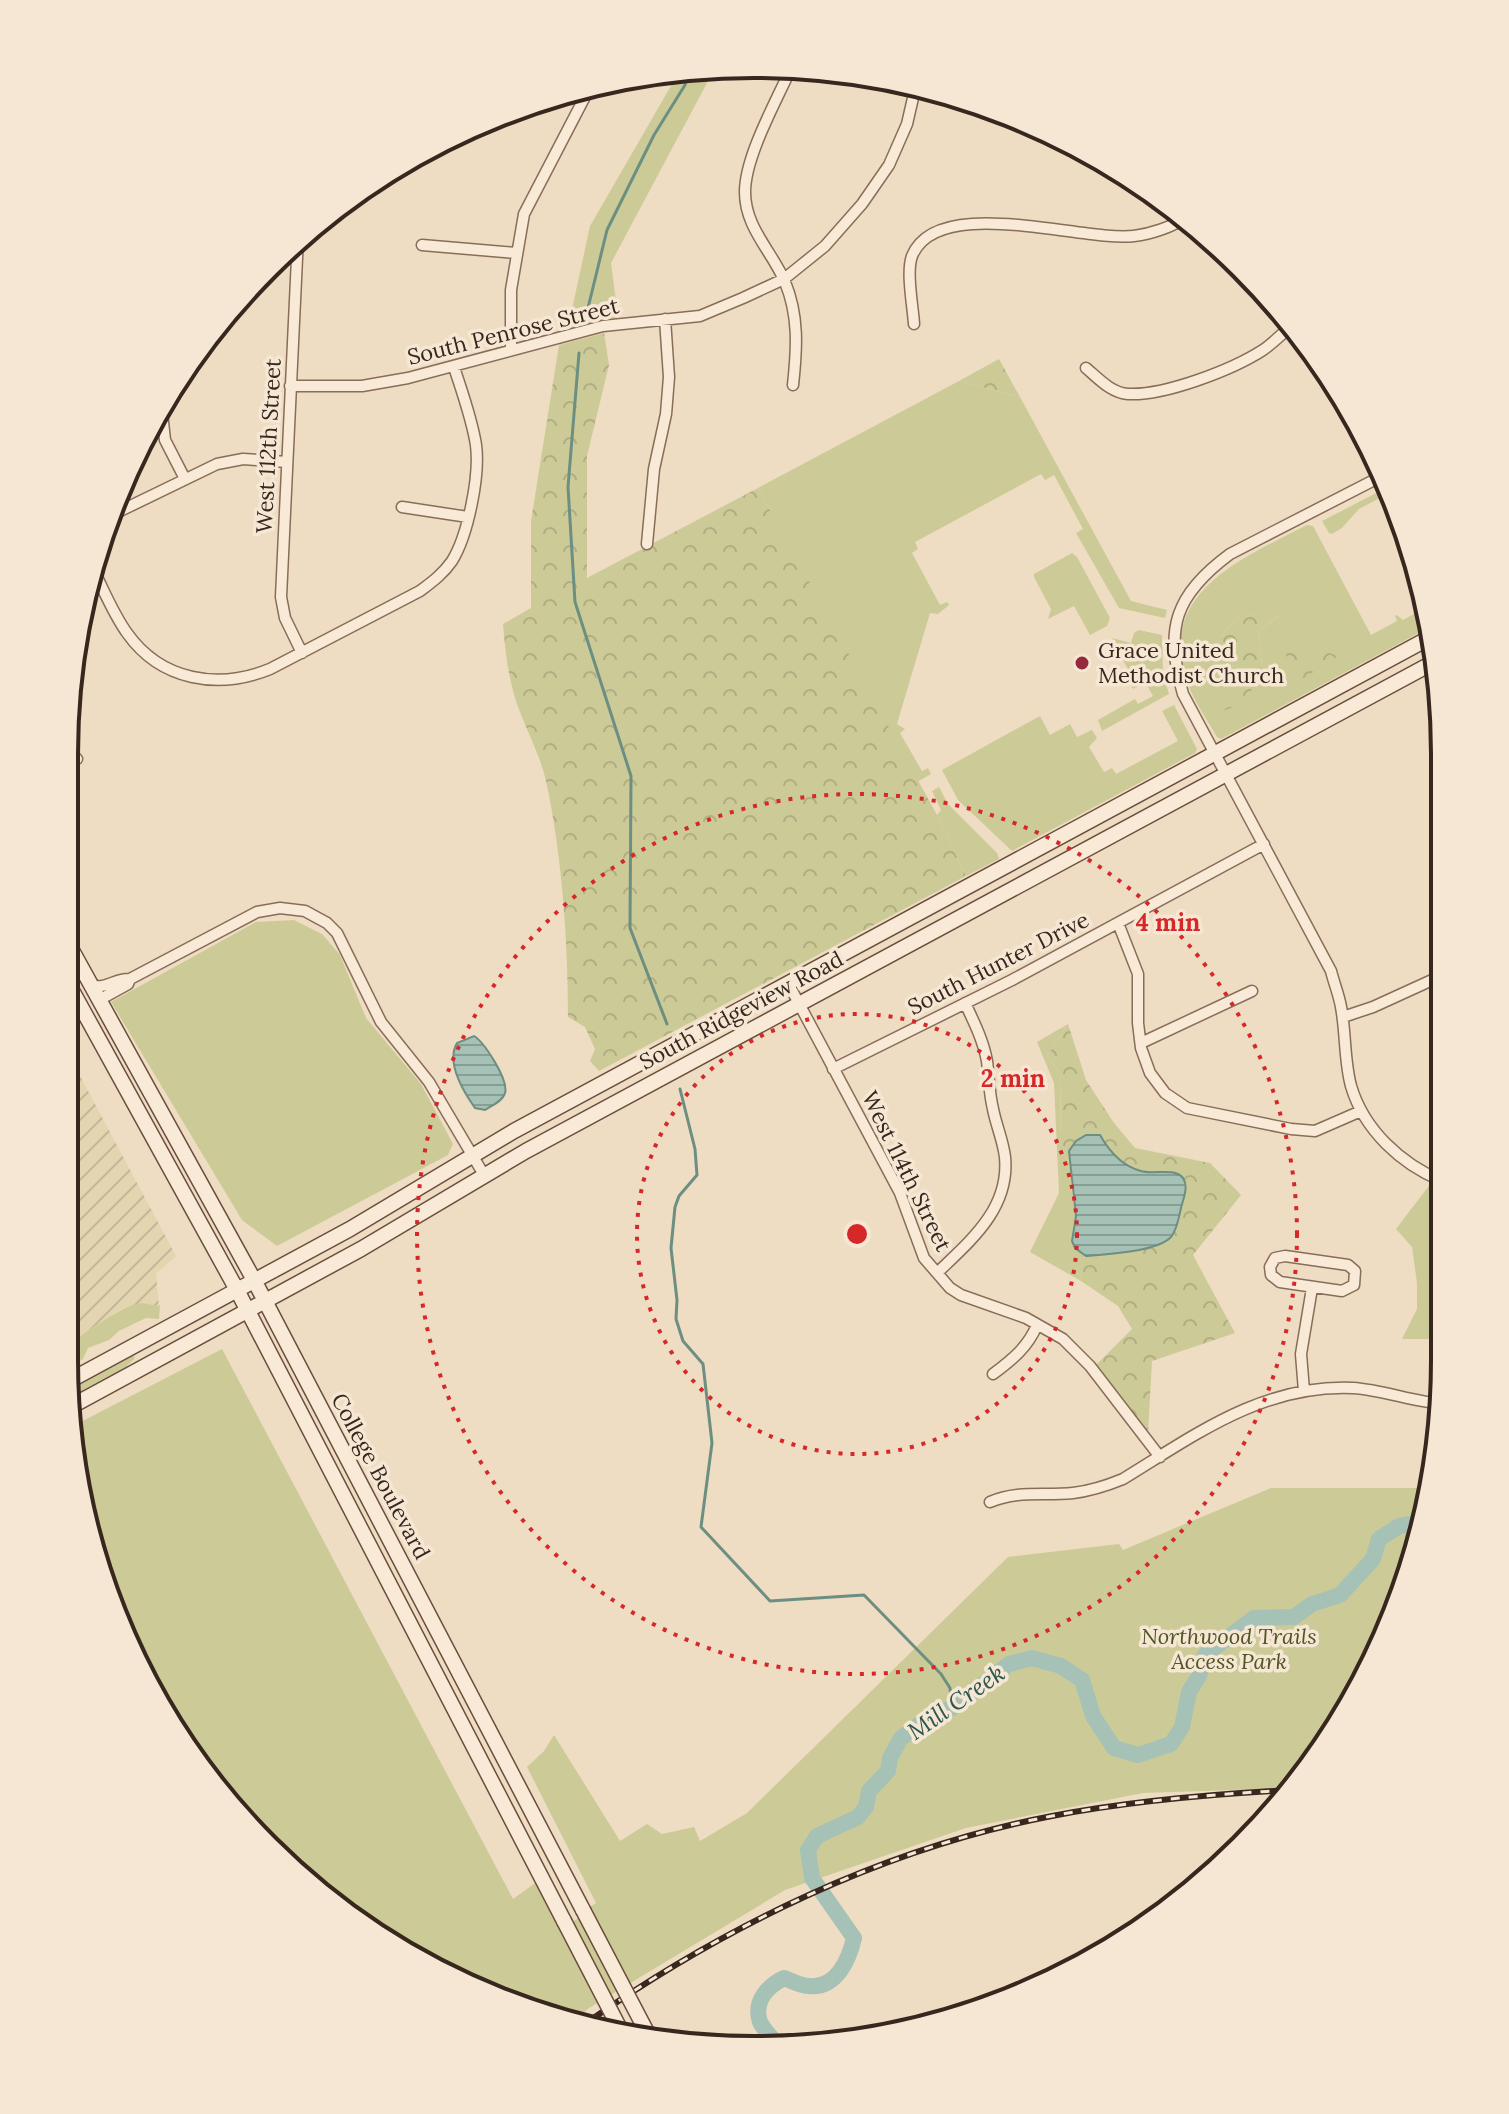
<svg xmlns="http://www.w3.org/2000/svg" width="1509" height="2114" viewBox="0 0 1509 2114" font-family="Lora,serif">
<defs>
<pattern id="farmland-furrows" width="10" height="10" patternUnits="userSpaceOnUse" patternTransform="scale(2)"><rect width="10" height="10" fill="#e4d5b1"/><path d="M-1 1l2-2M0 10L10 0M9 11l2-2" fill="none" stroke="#c4b798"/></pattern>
<pattern id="forest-crowns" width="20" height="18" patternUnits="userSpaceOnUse" patternTransform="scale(2)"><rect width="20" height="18" fill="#cccb97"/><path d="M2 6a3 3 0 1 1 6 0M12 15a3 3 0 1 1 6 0" fill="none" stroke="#b0ae82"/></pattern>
<pattern id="water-rules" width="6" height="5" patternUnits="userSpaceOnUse" patternTransform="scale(2)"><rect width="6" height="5" fill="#a6c1b5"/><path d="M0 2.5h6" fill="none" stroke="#889d93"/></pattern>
</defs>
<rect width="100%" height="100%" fill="#eedcc3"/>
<!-- farmland -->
<path fill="url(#farmland-furrows)" d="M64,1046L176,1256L156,1274L159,1307L141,1303L120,1310L64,1346Z"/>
<!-- green -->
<path fill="#cccb97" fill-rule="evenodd" d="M715,68L611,263L618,317L568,328L590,226L675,79L677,69Z
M959,381L1020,397L1131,601L1167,610L1165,618L1119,608L1076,533L1083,529L1054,475L1045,480L1041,474L915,542L918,549L912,553L940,605L947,602L949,605L938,614L930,613L897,724L905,729L900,733L922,771L928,768L931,774L917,782L758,488Z
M1386,488L1387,494L1359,509L1342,528L1332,534L1329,533L1322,521Z
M1307,525L1313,526L1371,635L1397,621L1395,616L1397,615L1403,620L1421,610L1422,606L1428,628L1221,739L1217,737C1206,718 1192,698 1185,677C1159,590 1246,557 1307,525ZM1240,614L1279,616L1259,631L1262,667L1221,711L1219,656L1221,637Z
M1072,553L1077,557L1110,618L1107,626L1090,635L1074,606L1048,619L1051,609L1034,577V574Z
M1139,630L1162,635L1163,675L1169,694L1102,731L1098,720L1135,699L1138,704L1153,696L1145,682L1133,689L1124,672L1128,669L1119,654L1115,655L1112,649L1116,646L1112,638L1131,643L1134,633Z
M1174,705L1197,749L1195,753L1012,851L958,800L942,770L1040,716L1050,735L1070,724L1077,737L1092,730L1097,738L1089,747L1104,772L1112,768L1116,774L1178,741L1162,711Z
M939,787L948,804L997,853L999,859L966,876L937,815L941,810L932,791Z
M294,920L322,934L340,955L366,1018L421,1084L453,1144L448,1155L277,1246L242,1220L111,1002L256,922Z
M1068,1024L1047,1056L1060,1073L1061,1143L1067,1160L1071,1161V1187L1076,1216L1073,1227L1076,1248L1086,1256L1073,1264L1082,1272L1081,1281L1030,1252L1059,1193L1054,1083L1037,1042Z
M1431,1183L1442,1188L1443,1339H1402L1417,1309V1283L1412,1247L1396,1229Z
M142,1303L159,1306L160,1304L159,1319L146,1318L119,1331L109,1340L88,1348L83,1359L65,1370L64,1346C85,1335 122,1304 142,1303Z
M222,1349L513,1899L542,1878L566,1925L590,1912L588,1908L596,1903L527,1767L544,1751L554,1735L620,1841L647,1824L662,1834L694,1827L700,1841L747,1813L1008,1557L1119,1544L1123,1550L1271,1488H1421L1424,1480H1431L1421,1539L1374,1665L1295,1788L1143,1793L966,1828L785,1890L589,2008L577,2018L450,1979L300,1879L180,1743L88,1539L73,1426Z
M133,1354L135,1358L118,1375L70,1402L68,1389Z"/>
<!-- forest -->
<path fill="url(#forest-crowns)" d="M604,333L609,365L587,456V578L758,488L937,815L966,876L599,1071L590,1061L595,1049L585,1027L568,1017C568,942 562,854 546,781C540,754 525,728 516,701C508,676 505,650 503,624L531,608V521L559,345Z
M999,359L1020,397L959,381Z
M1240,614L1280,615L1259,631L1262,667L1246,702L1220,712L1219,656L1200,665L1195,651L1221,637Z
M1289,639L1338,656L1287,689L1269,690L1284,667Z
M1068,1024L1086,1080L1114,1123L1135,1148L1210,1163L1241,1195L1193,1255L1235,1333L1152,1361L1148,1434L1096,1365L1132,1329L1118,1306L1081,1281L1082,1272L1072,1264L1086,1256L1127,1251L1163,1243L1186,1187L1175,1173C1143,1174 1131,1170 1107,1148L1069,1151L1071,1161L1067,1160L1061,1143L1060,1073L1047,1056Z"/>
<!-- water -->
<path fill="url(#water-rules)" stroke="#6c8f82" stroke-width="2" d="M474,1036C484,1042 509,1080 505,1093C503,1101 491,1106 485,1110L475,1108C463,1091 446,1062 457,1043Z
M1086,1135H1100C1109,1151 1122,1166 1141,1171C1153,1175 1174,1167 1183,1178C1189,1187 1183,1199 1181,1208C1179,1217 1177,1230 1171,1237C1157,1252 1106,1254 1086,1256L1075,1248L1072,1241L1076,1216L1069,1151L1076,1141Z"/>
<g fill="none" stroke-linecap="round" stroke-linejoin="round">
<!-- stream -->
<path stroke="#6c8f82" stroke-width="3" d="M587,312L607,230L654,135L685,85L687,69
M579,353L568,487L575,602L631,776L630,928L667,1024
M680,1089L695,1149L697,1175L679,1196L675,1207L671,1248L677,1300L676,1319L683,1341L703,1364L712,1443L701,1527L770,1601L864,1595L941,1674L950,1688L952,1708"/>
<!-- river -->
<path stroke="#a6c1b5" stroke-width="16" d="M777,2044C772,2038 763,2029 760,2022C753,2001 768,1986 784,1978C792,1981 801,1986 809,1986C836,1989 849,1960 854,1938L812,1878L808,1850L817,1836L858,1817L866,1807L869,1791L888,1771L890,1758L901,1738L934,1714L952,1708L1009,1664L1032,1658L1061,1666L1082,1680L1093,1716L1114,1748L1138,1755L1171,1744L1182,1727L1189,1692L1199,1676L1205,1655L1254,1618L1294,1617L1312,1604L1340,1595L1373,1559L1379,1539L1399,1526L1424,1522"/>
<!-- street casing -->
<g stroke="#886d5a" stroke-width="13">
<path id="street" d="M792,66C777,100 745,156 745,192C745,228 772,251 785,282C799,316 797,348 793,385
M298,237L281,597L285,618L302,653
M422,245L516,253
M914,324C913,307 906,272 912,256C937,193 1082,242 1134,236C1150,234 1173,227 1186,217
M511,349V290L524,214L590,87
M1086,368C1098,378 1111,393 1128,394C1164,396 1232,370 1263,350C1273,343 1282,334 1291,326
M290,386H362L408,378L603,326L700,316L743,298L784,279L825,246L862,204L889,165L907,124L916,85
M161,404L165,440L185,479
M1382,476L1230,554C1175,595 1164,628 1183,694L1331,971C1334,983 1339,995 1341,1007C1346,1033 1344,1060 1351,1086C1364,1130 1401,1164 1442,1181
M402,507L468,517
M118,512L217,464L243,459L287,462
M647,544L654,469L666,414L669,377L665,319
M95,573C105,593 114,615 127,633C161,681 218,690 270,669L420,591C432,582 443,574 452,561C468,535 480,476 476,445C472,419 462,392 454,367
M65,747L77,759
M1118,923L1138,974V1023L1141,1048L1150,1073L1165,1093L1187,1108L1291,1129L1315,1131L1361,1111
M788,983L900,1193L924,1258L950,1288L961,1295L1026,1318L1063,1339L1090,1366L1160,1457
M91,985C106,990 115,978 130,979
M99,1000L128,984L130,979L257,912L280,908L305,911L327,923L337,933L381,1022L429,1082L484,1175
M1343,1017L1373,1007L1441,976
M1141,1043L1252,991
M833,1069L1012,980L1264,844
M1285,1256L1348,1265L1355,1271L1354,1285L1342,1291L1280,1282L1271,1275L1270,1267L1275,1258Z
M937,1273C970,1241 1010,1209 1005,1157C1003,1140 996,1125 993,1109C989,1093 989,1077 987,1061C983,1040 974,1022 965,1003
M993,1374C1012,1360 1028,1347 1037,1325
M1304,1391L1301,1354L1312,1288
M990,1502C1018,1490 1043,1496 1073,1493C1090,1491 1106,1486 1123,1479C1195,1435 1263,1384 1353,1388C1384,1390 1413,1402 1444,1404"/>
</g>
<!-- secondary casing -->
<g stroke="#6a4e3d" stroke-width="17">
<path id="secondary" d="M64,936L254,1280L583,1910
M64,976L237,1290L564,1921
M67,1382L350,1229L514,1131L1431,637
M70,1407L361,1249L526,1151L1438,660"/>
</g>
<!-- street -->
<use href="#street" stroke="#f9ead7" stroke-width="10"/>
<!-- secondary -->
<use href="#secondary" stroke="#f9ead7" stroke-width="14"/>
<!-- rail casing -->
<g stroke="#38271e" stroke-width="6">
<path id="rail" d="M589,2021C727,1925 885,1848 1052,1816C1131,1801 1212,1794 1293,1790"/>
</g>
<!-- rail -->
<use href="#rail" stroke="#f5e7d3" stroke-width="3" stroke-dasharray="9" stroke-linecap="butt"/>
<!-- secondary-bridge casing -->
<g stroke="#6a4e3d" stroke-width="17" stroke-linecap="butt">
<path id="secondary-bridge" d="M583,1910L651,2040
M564,1921L621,2031"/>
</g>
<!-- secondary-bridge -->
<use href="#secondary-bridge" stroke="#f9ead7" stroke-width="14"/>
</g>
<!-- distance rings -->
<g fill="none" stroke="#d62828" stroke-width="4" stroke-dasharray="4 8">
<circle cx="857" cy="1234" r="220"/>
<circle cx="857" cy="1234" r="440"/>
</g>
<!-- markers -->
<circle fill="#972a3a" stroke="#f5e7d3" stroke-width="3" cx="1082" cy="663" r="8"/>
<g text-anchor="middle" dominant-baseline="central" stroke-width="7" stroke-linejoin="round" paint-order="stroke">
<!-- street labels -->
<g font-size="22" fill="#38271e" stroke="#f5e7d3">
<text transform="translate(513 331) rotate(-14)">South Penrose Street</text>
<text transform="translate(268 446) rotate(-87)">West 112th Street</text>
<text transform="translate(998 963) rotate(-27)">South Hunter Drive</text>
<text transform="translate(741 1010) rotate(-28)">South Ridgeview Road</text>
<text transform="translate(907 1171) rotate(64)">West 114th Street</text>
<text transform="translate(381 1476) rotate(62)">College Boulevard</text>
</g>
<!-- poi labels -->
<g font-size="22" fill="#38271e" stroke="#f5e7d3" text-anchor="start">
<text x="1098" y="650">Grace United<tspan x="1098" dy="25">Methodist Church</tspan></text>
</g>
<!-- park labels -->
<g font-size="22" font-style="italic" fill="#4f5525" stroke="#f5e7d3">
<text x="1229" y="1636">Northwood Trails<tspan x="1229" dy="25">Access Park</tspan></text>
</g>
<!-- water labels -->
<g font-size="24" font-style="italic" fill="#2d5850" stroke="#f5e7d3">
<text transform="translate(956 1702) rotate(-35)">Mill Creek</text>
</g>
</g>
<!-- crop -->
<path d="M0 0H1509V2114H0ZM754 78H755A676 676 0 0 1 1431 754V1360A676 676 0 0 1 755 2036H754A676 676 0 0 1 78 1360V754A676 676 0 0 1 754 78Z" fill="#f5e7d3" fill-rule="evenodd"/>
<path fill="none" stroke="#38271e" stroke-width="4" d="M754 78H755A676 676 0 0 1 1431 754V1360A676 676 0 0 1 755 2036H754A676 676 0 0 1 78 1360V754A676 676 0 0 1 754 78Z"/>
<circle cx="857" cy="1234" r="12" fill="#d62828" stroke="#f5e7d3" stroke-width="4"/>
<g font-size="24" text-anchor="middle" font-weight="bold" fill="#d62828" stroke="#f5e7d3" stroke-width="7" stroke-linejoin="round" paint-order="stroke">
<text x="1168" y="931">4 min</text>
<text x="1013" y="1087">2 min</text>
</g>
</svg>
